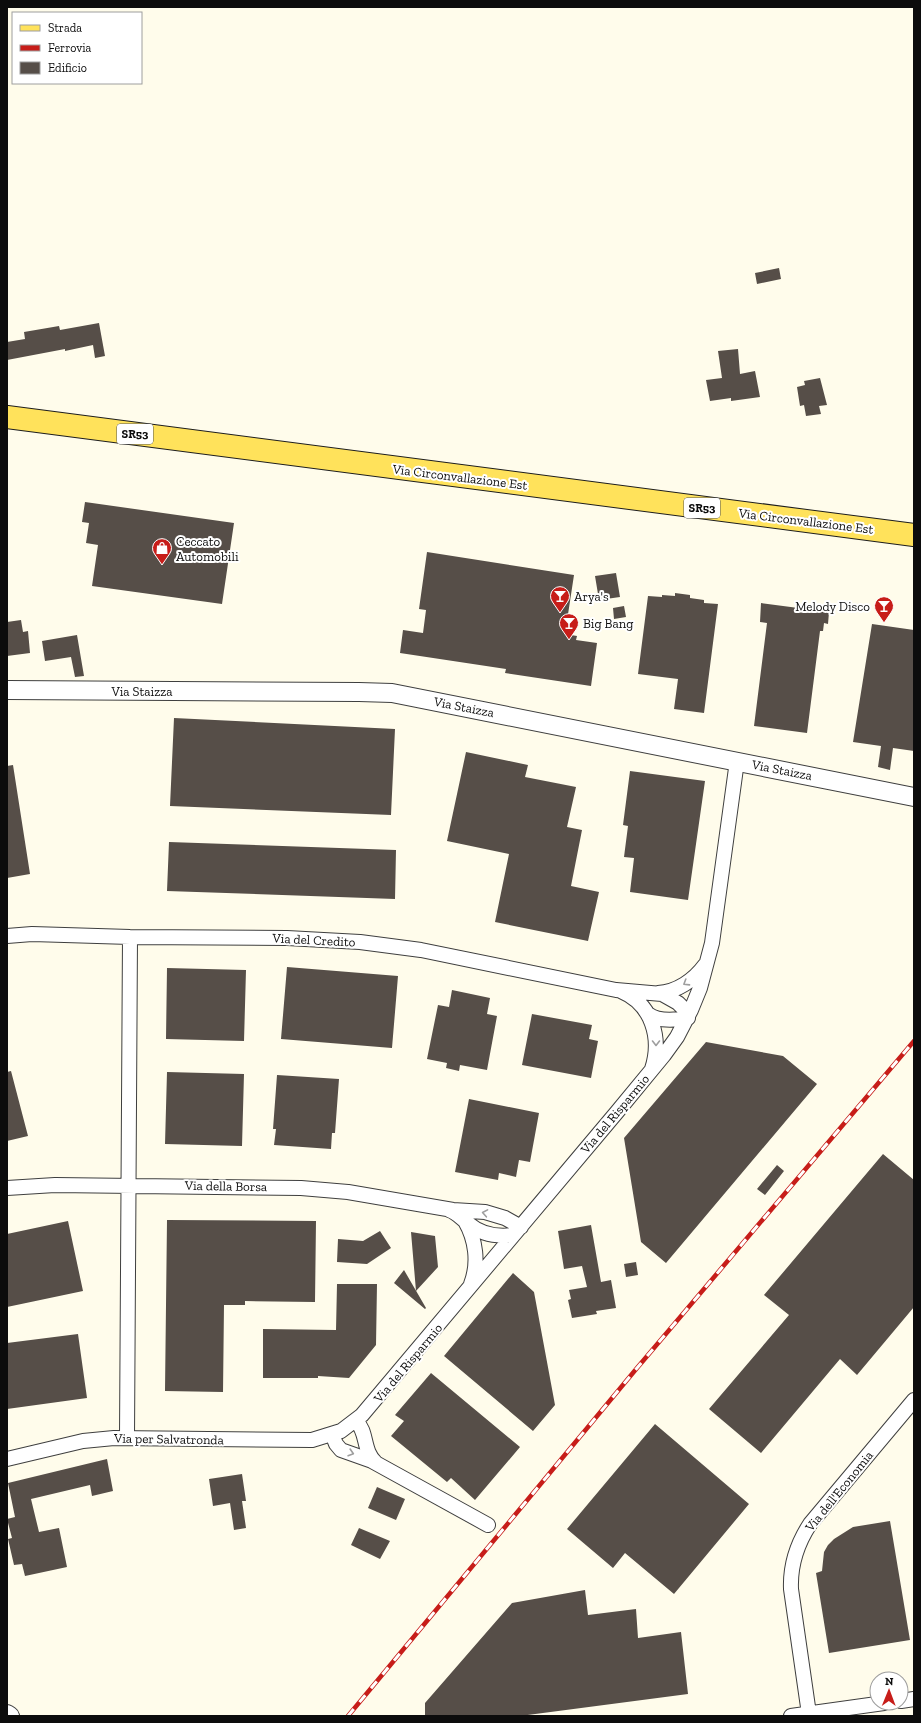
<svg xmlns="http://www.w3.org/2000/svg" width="921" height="1723" viewBox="0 0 921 1723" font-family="'Zilla Slab',serif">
<rect width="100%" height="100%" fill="#fffceb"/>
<!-- building -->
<path fill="#564e48" d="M779,268L781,279L757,284L755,273Z
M99,323L105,356L95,358L93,345L65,351V349L7,360V342L25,339L24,332L59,326L60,330Z
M738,349L740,374L755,371L760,397L731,401V398L710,401L706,380L722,378L718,351Z
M820,378L827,405L819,406L821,414L806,416L804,405L800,406L797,387L805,385L804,381Z
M85,502L234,523L222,604L92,586L98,545L86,543L89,523L82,522Z
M427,552L574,575L565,634L577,636L576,640L597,643L591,686L505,673L506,669L400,653L403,630L423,633L426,610L419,609Z
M616,573L620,597L599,600L595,576Z
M675,593L690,595V598L704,600V603L718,604L704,713L674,709L678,679L638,674L648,596L662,597V595L675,596Z
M761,603L829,612L828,624L824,623L823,631H820L807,733L754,726L767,623L760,622Z
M624,606L626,617L614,619L613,608Z
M21,620L23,632L28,631L30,653L7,656V622Z
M872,624L914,630V751L893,748L890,770L878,767L881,746L853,742Z
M77,635L84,676L75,677L71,657L45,661L42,641Z
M174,718L395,729L391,815L170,806Z
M466,752L528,765L525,777L576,787L567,827L582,830L571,886L599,892L588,941L495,922L509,854L447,841Z
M13,765L30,874L7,878V766Z
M630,771L705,781L688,900L630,892L634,858L624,857L628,826L623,825Z
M169,842L396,850L395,899L167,891Z
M287,967L398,976L392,1048L281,1039Z
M167,968L246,970L244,1041L166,1039Z
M452,990L490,998L487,1014L497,1016L487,1070L460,1065L459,1071L446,1068L447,1063L427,1059L438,1005L449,1007Z
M532,1014L592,1025L589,1039L598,1041L591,1078L522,1065Z
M706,1042L783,1056L817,1084L666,1263L641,1242L624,1138Z
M11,1071L28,1136L7,1141V1072Z
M167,1072L244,1074L242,1146L165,1144Z
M277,1075L339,1079L335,1133H332L331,1149L274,1145L276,1129H273Z
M469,1099L539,1113L530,1162L519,1160L516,1177L499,1173L498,1180L455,1172Z
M883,1154L914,1180V1307L857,1375L840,1359L761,1453L709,1409L789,1315L764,1295Z
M777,1165L784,1171L765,1195L757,1189Z
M167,1220L316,1221L315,1302L245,1301V1305H224L223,1392L165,1391Z
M68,1221L83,1291L7,1307V1234Z
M591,1225L601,1282L611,1280L616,1308L596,1311L597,1314L572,1318L568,1300L571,1299L569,1290L587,1287L582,1266L564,1269L558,1231Z
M380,1231L391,1248L367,1264L337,1262L338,1239L363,1241Z
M411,1232L435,1236L438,1267L416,1291Z
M636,1262L638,1275L626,1277L624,1264Z
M404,1270L426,1308L425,1309L394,1283Z
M513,1273L534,1292L555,1405L533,1431L444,1356Z
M337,1284H377L376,1345L349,1378L318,1376V1378H263V1329L336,1330Z
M78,1334L87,1398L7,1409V1343Z
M431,1373L520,1447L475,1500L451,1478L447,1482L391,1436L404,1421L395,1415Z
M655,1424L749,1504L674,1594L625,1553L613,1568L567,1529Z
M107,1459L113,1491L92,1496L90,1485L31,1499L39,1532L59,1528L67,1567L25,1576L22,1564L14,1565L8,1539L12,1538L7,1519L15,1517L8,1483Z
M242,1474L246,1501H242L246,1528L234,1530L230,1503L213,1506L209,1479Z
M377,1487L405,1499L396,1520L368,1508Z
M890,1521L910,1640L829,1653L816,1573L822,1571L824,1552L828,1545L834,1539L853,1527Z
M359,1528L390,1541L380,1559L351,1545Z
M585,1590L588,1615L636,1609L638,1638L681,1632L688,1694L520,1716H425V1703L512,1603Z"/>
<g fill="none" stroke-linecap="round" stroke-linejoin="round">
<!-- minor casing -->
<g stroke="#3f3f3f" stroke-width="16">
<path id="minor" d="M7,936L32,934L130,937L287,938L360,942L421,950L616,990L662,994L678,1003L685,1010L688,1018
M621,991C652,1004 662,1038 652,1069
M658,993C677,992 694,980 705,965
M648,1014C658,1022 676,1020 688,1018
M7,1188L55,1185L301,1188L348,1192L453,1210L485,1212L505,1218L521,1227
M449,1210C458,1213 461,1219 469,1224C482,1235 497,1237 513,1235
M465,1221C476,1240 479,1263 471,1284
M356,1421C368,1432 362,1450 376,1463
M332,1434L336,1444L341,1450L372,1461L488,1525
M127,1438L130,937
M7,1459L83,1441L114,1438L312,1440L341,1431L362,1415L617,1112L664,1055L677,1037L691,1010L700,988L712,943L737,761
M901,1701L914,1699
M809,1714L791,1589C790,1565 797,1544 810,1524L914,1400
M791,1716L884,1703"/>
</g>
<!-- tertiary casing -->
<g stroke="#3f3f3f" stroke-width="20">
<path id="tertiary" d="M7,690L359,692L392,693L914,797
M7,1714L10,1716"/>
</g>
<!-- primary casing -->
<g stroke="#1d1d1d" stroke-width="24">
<path id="primary" d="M7,417L914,535"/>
</g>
<!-- minor -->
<use href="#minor" stroke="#fff" stroke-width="14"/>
<!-- tertiary -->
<use href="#tertiary" stroke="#fff" stroke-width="18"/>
<!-- primary -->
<use href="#primary" stroke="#ffe25b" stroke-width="22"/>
<!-- rail casing -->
<g stroke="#c71d19" stroke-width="4.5">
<path id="rail" d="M348,1716L637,1368L914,1041"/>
</g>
<!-- rail -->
<use href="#rail" stroke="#fff" stroke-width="3" stroke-dasharray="9" stroke-linecap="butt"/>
</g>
<!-- one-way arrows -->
<defs><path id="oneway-chevron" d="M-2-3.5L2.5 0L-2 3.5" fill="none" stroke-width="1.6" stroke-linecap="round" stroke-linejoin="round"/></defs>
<g stroke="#9e9e9e">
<use href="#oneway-chevron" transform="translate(686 983) rotate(148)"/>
<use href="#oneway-chevron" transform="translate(656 1043) rotate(90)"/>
<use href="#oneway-chevron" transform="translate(485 1213) rotate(-170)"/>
<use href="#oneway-chevron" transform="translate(351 1453) rotate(17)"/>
</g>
<!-- icons -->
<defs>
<g id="shop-pin" transform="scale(1)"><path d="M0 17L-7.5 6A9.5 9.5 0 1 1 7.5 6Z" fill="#c71d19" stroke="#fff"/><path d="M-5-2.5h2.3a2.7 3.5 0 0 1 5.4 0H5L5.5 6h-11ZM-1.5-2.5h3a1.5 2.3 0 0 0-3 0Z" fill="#fff"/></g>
<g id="bar-pin" transform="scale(1)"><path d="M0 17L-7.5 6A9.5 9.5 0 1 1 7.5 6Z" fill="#c71d19" stroke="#fff"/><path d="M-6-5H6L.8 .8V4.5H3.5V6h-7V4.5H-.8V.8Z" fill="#fff"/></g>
</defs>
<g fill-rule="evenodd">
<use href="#shop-pin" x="162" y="548"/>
<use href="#bar-pin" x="560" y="596"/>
<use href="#bar-pin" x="884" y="606"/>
<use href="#bar-pin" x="569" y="623"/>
</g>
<g text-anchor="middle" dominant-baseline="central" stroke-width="4" stroke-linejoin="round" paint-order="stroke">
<!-- shield labels -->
<g fill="#fff" stroke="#555" stroke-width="1">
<rect x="117" y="424" width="36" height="20" rx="3"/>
<rect x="684" y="498" width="36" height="20" rx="3"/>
</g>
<g font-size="12" font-weight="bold" fill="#0c0c0c">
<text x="135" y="434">SR53</text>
<text x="702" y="508">SR53</text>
</g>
<!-- street labels -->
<g font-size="13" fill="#0c0c0c" stroke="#fff">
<text transform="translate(460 477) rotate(7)">Via Circonvallazione Est</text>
<text transform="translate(806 521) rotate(7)">Via Circonvallazione Est</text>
<text x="142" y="691">Via Staizza</text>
<text transform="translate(464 707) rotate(11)">Via Staizza</text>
<text transform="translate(782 770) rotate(11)">Via Staizza</text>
<text transform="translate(314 940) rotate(3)">Via del Credito</text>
<text transform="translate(615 1114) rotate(-50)">Via del Risparmio</text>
<text transform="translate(226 1186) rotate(1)">Via della Borsa</text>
<text transform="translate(408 1363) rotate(-50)">Via del Risparmio</text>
<text transform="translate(169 1439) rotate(1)">Via per Salvatronda</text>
<text transform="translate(839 1491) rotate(-51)">Via dell'Economia</text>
</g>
<!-- poi labels -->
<g font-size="13" fill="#0c0c0c" stroke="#fff" text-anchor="start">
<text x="176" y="541">Ceccato<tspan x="176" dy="15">Automobili</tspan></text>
<text x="574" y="596">Arya's</text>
<text x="870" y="606" text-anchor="end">Melody Disco</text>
<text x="583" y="623">Big Bang</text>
</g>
</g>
<!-- border -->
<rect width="921" height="1723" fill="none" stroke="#0c0c0c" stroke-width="16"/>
<!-- legend -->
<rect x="12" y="12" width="130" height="72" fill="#ffffff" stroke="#9e9e9e"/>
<rect x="20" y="25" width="20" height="6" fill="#ffe25b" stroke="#9e9e9e"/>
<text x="48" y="32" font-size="12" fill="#0c0c0c">Strada</text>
<rect x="20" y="45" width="20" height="6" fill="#c71d19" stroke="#9e9e9e"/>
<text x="48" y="52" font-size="12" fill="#0c0c0c">Ferrovia</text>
<rect x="20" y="62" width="20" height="12" fill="#564e48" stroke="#9e9e9e"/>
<text x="48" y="72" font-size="12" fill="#0c0c0c">Edificio</text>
<!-- north arrow -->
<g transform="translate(889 1691) rotate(1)"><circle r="19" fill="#ffffff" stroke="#9e9e9e"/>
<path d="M0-3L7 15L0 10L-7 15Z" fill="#c71d19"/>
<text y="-6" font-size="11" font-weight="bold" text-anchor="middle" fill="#0c0c0c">N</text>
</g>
</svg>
